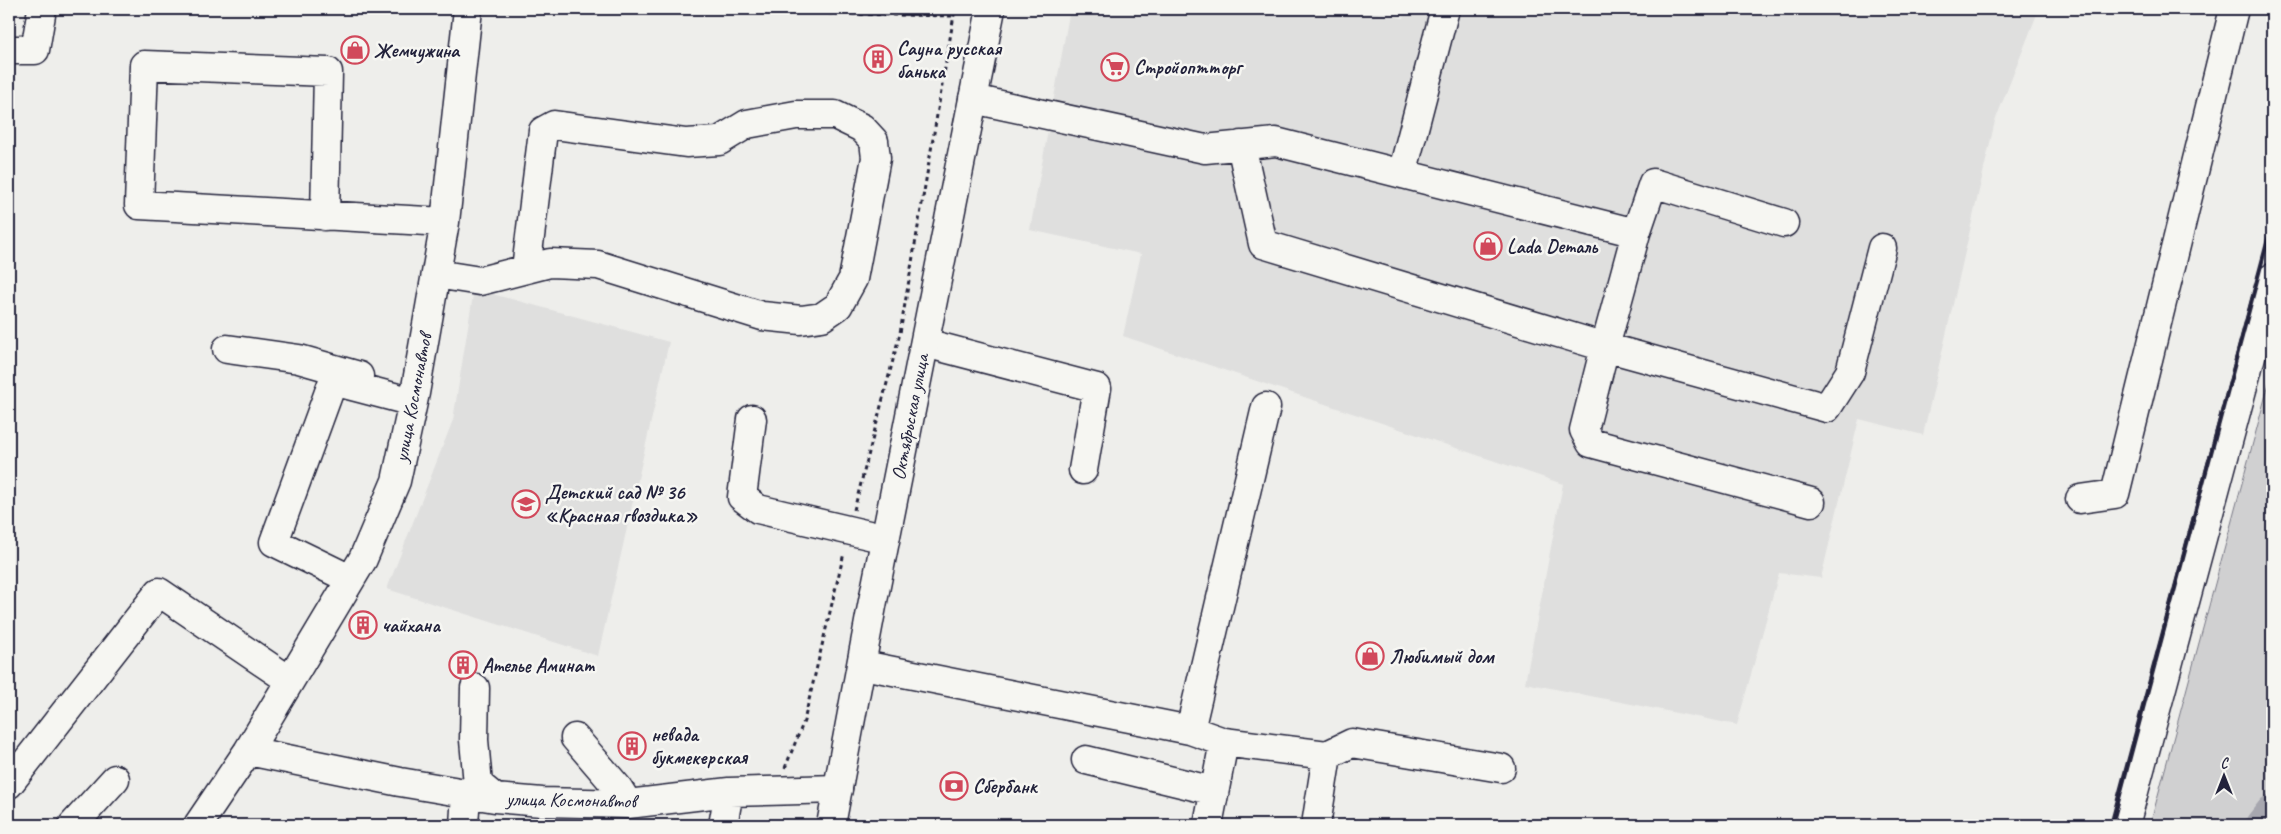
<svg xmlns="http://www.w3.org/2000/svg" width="2281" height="834" viewBox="0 0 2281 834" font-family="Caveat,sans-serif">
<rect width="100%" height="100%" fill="#eeeeeb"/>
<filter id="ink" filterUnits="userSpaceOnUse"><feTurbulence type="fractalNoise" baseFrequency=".02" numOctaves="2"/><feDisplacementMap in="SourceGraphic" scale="10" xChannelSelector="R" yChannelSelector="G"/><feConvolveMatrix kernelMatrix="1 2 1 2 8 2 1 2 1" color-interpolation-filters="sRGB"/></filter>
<g filter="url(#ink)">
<!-- built -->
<path fill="#dfdfde" d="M1070,9H1351L1403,18L1405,9H2039L1995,121L1923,435L1859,419L1821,578L1779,573L1737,725L1525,683L1563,484L1123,336L1141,254L1030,230Z
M474,289L669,342L598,656L387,589L453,420Z"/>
<!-- green -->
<path fill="#d0d0d1" stroke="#797986" d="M2272,372V825H2150Z"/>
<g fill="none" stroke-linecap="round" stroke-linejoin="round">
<!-- river -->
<path stroke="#a7a7af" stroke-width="32" d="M2261,825L2272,811"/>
<!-- minor casing -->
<g stroke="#22223b" stroke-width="31">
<path id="minor" d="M9,50H35L42,9
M973,99L1205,149L1276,142L1636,233L1653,183L1784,223
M1241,145L1263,244L1605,347L1636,233
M1402,174L1445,9
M325,216L328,72L144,65L139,205L445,222
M436,274L480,281L550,263L598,265L762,316L801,320L822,317L838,306L853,279L876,158L874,141L862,128L835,115H796L747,124L719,141L686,143L554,125L543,131L526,269
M925,343L1097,388L1083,470
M227,349L299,359L359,376
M752,419L742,497L758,509L873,536
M2080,499L2115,494L2234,9
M1811,502L1591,443L1584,430L1605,347L1827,408L1850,372L1882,248
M350,579L274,542L333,381L413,402
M863,665L1190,730L1224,742L1327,755L1352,743L1501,768
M475,688L474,740L478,784L495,798
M1190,730L1266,407
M575,738L618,788L628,804
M248,751L363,559L396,481L415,393L445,222L468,9
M1086,760L1214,791
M9,784L159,592L289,680
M73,825L115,779
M198,825L248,751L400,782L495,798L542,802L628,804L729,792L838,789
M464,825L466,794
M723,825L729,792
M1208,825L1224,742
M1316,825L1327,755
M2125,825L2272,278"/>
</g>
<!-- major casing -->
<g stroke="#22223b" stroke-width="31">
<path id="major" d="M831,825L872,606L991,9"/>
</g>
<!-- path -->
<path stroke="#22223b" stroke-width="3" stroke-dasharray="4 4" stroke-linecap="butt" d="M391,9L445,11
M588,9L954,16
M489,11L533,9
M854,510L900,333L955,9
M785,768L804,721L844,553"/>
<!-- minor -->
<use href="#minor" stroke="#f6f6f2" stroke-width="28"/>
<!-- major -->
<use href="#major" stroke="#f6f6f2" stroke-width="28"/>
<!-- rail -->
<path stroke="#22223b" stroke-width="4" d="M2112,825L2272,224"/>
</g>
</g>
<!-- icons -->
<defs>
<g id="shop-ring" transform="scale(1.4375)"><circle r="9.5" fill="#f6f6f2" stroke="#d1495b" stroke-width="1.5"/><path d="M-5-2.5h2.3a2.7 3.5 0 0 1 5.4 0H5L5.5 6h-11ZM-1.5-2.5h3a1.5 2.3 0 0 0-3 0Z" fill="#d1495b"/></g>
<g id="building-ring" transform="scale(1.4375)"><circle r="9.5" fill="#f6f6f2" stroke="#d1495b" stroke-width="1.5"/><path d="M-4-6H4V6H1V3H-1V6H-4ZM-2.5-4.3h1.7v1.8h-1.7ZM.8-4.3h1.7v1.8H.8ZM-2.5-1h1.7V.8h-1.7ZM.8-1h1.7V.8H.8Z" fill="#d1495b"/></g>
<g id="supermarket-ring" transform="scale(1.4375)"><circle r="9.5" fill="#f6f6f2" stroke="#d1495b" stroke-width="1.5"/><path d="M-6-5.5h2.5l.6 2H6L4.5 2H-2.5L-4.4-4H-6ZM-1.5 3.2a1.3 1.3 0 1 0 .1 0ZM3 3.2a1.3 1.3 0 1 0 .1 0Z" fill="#d1495b"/></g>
<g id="school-ring" transform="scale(1.4375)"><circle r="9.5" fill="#f6f6f2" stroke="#d1495b" stroke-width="1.5"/><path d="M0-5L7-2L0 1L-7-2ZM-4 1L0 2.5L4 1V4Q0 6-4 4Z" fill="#d1495b"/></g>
<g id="bank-ring" transform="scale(1.4375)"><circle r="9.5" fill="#f6f6f2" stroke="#d1495b" stroke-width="1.5"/><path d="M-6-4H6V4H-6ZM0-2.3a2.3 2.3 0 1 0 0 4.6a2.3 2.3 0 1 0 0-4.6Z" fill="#d1495b"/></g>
</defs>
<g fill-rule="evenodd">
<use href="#shop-ring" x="355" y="50"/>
<use href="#building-ring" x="878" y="59"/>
<use href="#supermarket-ring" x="1115" y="67"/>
<use href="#shop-ring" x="1488" y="246"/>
<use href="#school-ring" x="526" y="504"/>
<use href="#building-ring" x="363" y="625"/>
<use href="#shop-ring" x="1370" y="656"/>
<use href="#building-ring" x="463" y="665"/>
<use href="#building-ring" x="632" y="746"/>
<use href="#bank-ring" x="954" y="786"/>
</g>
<g text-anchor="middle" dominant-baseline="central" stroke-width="5" stroke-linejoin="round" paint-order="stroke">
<!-- poi labels -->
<g font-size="20" font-weight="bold" fill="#22223b" stroke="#f6f6f2" text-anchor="start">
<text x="897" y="48">Сауна русская<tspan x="897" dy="23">банька</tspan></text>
<text x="374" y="50">Жемчужина</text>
<text x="1134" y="67">Стройоптторг</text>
<text x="1507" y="246">Lada Dеталь</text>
<text x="545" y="492">Детский сад № 36<tspan x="545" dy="23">«Красная гвоздика»</tspan></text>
<text x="382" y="625">чайхана</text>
<text x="1389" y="656">Любимый дом</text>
<text x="482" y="665">Ателье Аминат</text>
<text x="651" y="734">невада<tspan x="651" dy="23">букмекерская</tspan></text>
<text x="973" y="786">Сбербанк</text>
</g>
<!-- street labels -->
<g font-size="20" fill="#22223b" stroke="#f6f6f2">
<text transform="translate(413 398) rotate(-79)">улица Космонавтов</text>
<text transform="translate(910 417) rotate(-79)">Октябрьская улица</text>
<text transform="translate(571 800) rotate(1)">улица Космонавтов</text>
</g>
</g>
<!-- margin -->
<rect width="2281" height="834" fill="none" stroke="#f6f6f2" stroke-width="30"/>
<rect x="15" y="15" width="2251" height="804" fill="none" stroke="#22223b" stroke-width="2" filter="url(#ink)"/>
<!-- north arrow -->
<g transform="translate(2224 776)" stroke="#f6f6f2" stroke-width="4" paint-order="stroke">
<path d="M0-4L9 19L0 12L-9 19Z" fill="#22223b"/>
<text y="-8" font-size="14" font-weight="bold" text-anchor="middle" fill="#22223b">С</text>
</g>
</svg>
